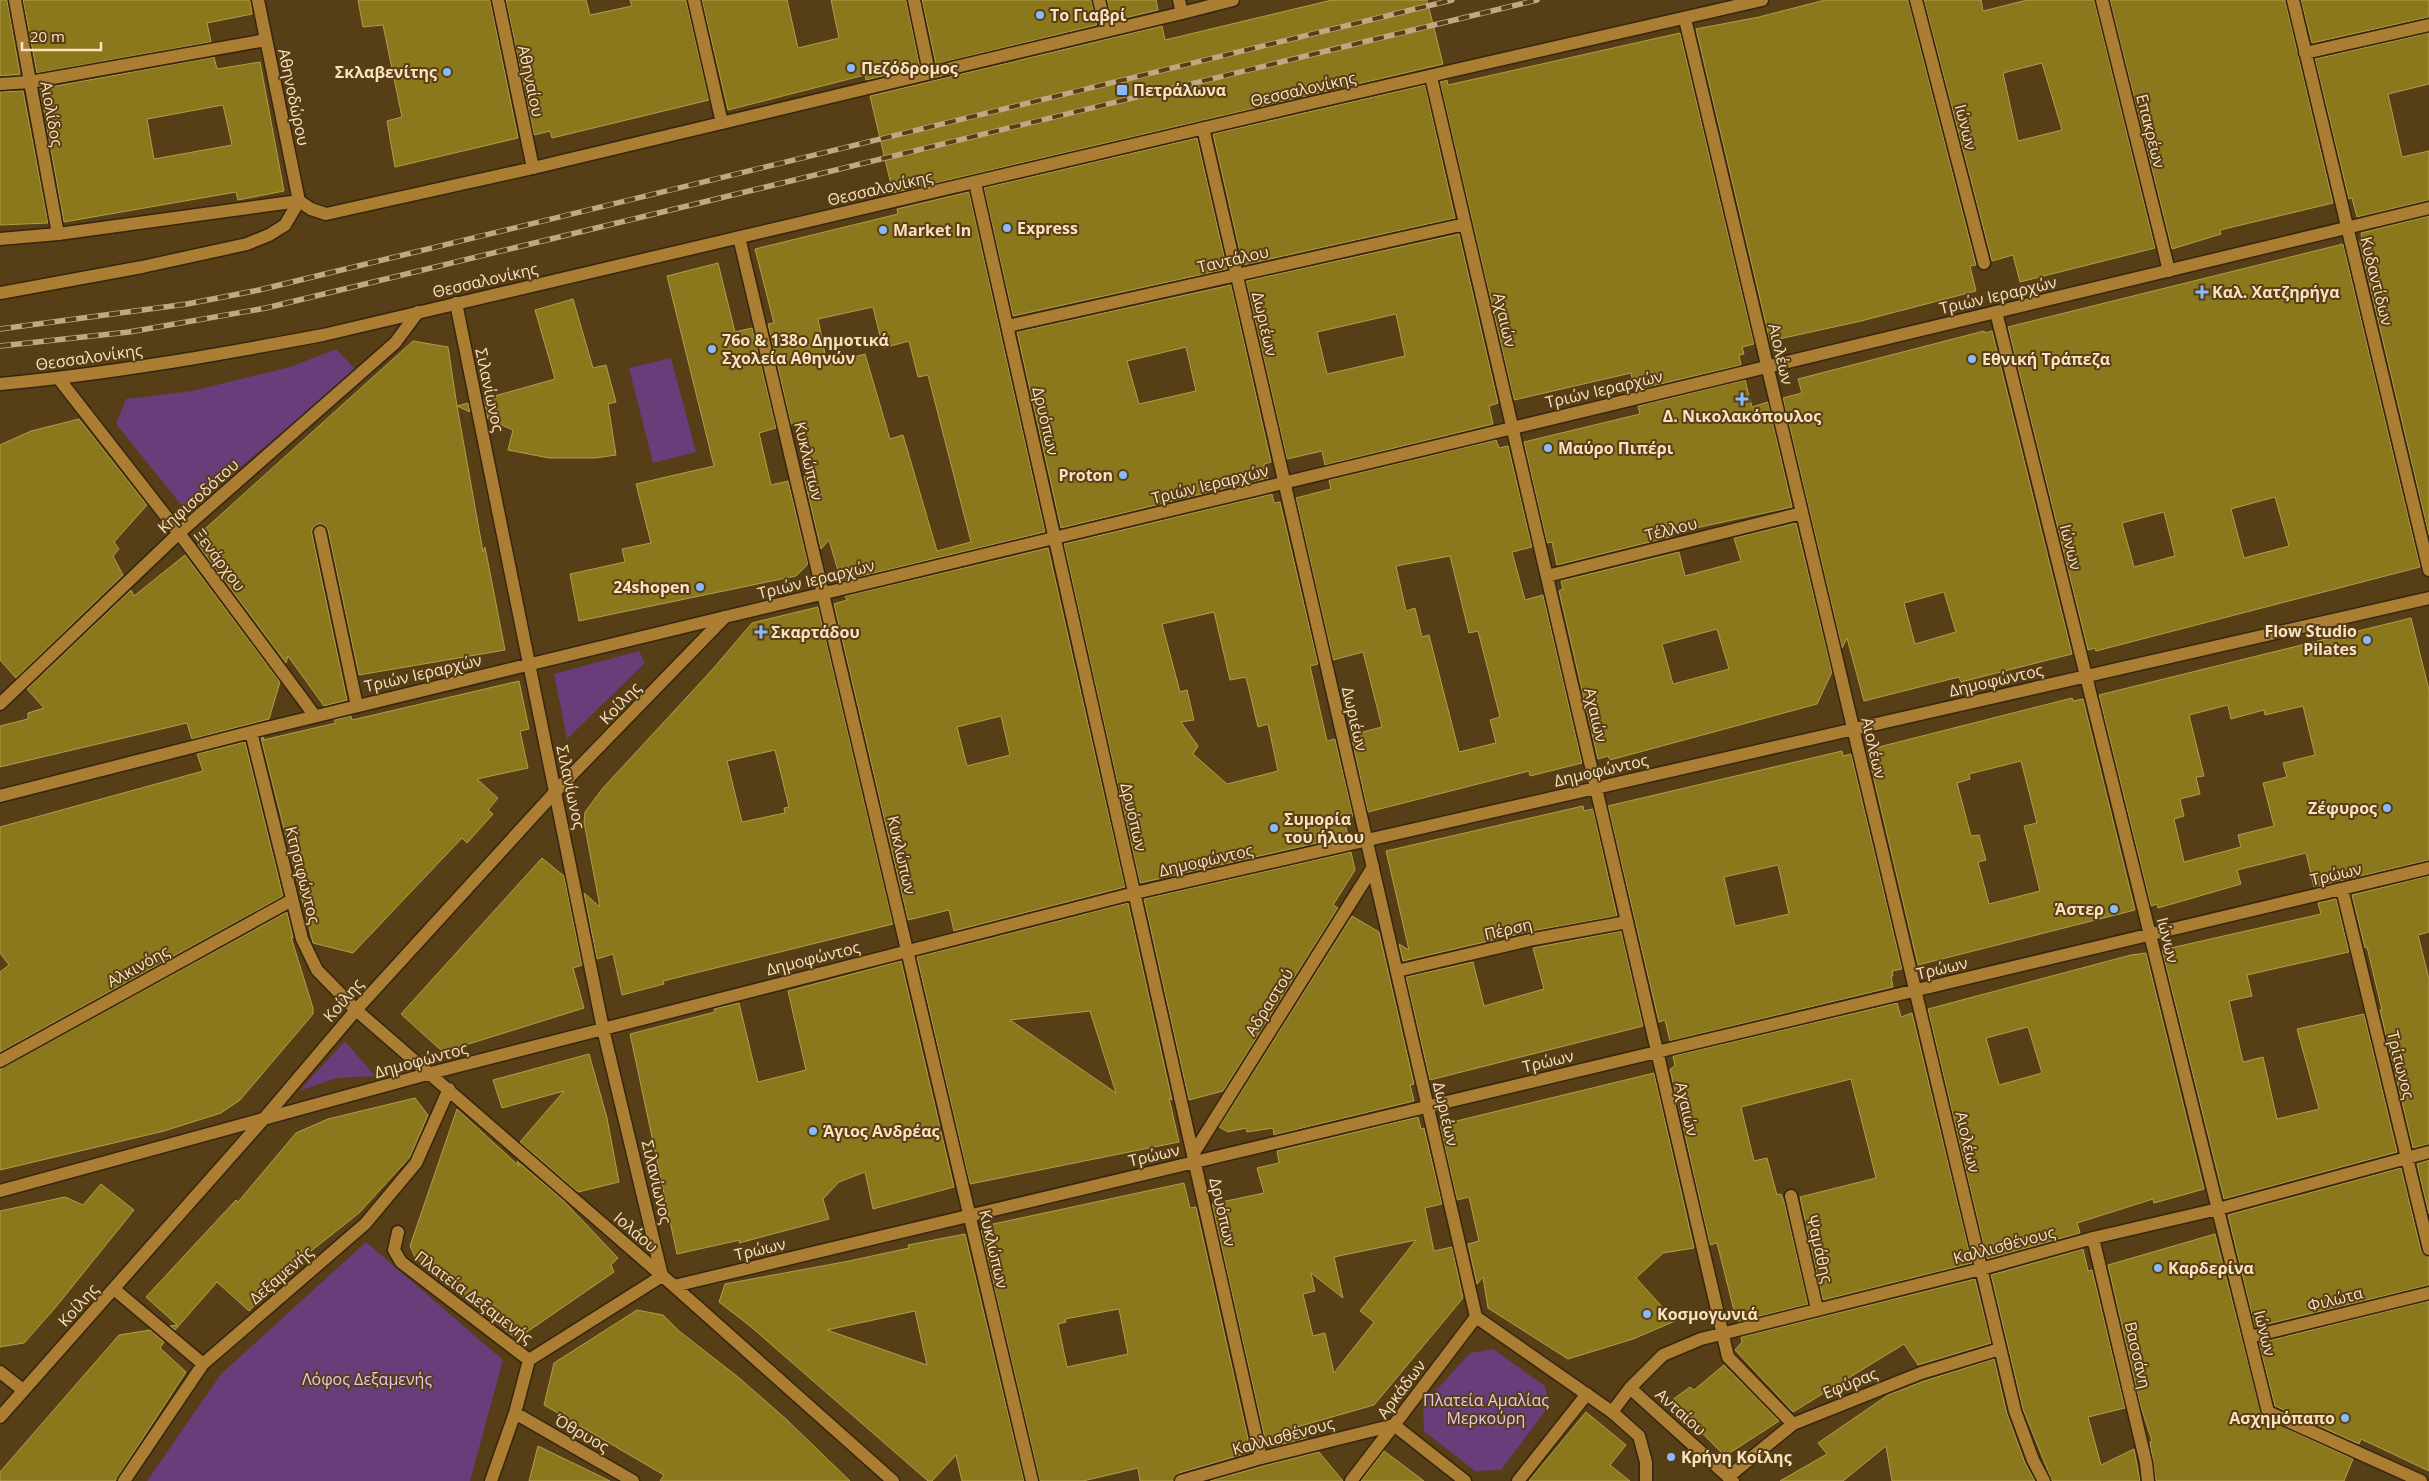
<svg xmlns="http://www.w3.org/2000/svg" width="2429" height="1481" viewBox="0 0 2429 1481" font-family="'Open Sans',sans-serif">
<rect width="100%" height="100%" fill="#563e16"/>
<!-- green -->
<path fill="#693c7a" d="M336,349L356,370L187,512L116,424L126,399L192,391L290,367Z
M671,358L696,452L653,463L629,368Z
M639,651L645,663L567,739L554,674Z
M345,1041L375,1076L337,1078L299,1091Z
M366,1242L503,1360L470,1481H147L221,1374Z
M1493,1349L1545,1386L1549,1406L1501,1470L1475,1471L1424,1431L1423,1405L1470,1353Z"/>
<!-- building -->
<path fill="#8b781d" stroke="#b19e49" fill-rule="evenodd" d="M0,0H7L20,74L0,76Z
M23,0H250L252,14L207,23L211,42L37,73Z
M358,0H490L518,138L395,167L387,121L402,117L383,25L363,27Z
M506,0H586L590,15L632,6L630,0H686L709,100L552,138L550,131L534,135Z
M702,0H787L798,48L839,38L831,0H906L920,67L866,80L865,75L728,110Z
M922,0H1091L1097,25L936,64Z
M1107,0H1156L1158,10L1112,21Z
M1332,0H1427L1443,64L893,193L870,96L1162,26L1165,40Z
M1825,0H1908L1976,265L1970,266L1976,291L1861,321L1770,341L1696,29L1759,17Z
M1924,0H1981L1983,11L2027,0H2094L2155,248L2020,282L2013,255L1992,261ZM2042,63L2062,130L2018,141L2003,73Z
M2110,0H2285L2333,203L2220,230L2221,234L2172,249Z
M2301,0H2429V17L2312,43Z
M1680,33L1754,344L1742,347L1744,354L1739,355L1741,365L1635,390L1631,373L1514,400L1440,82L1447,80L1448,85Z
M2429,33V84L2388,94L2402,157L2429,151V200L2357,217L2352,198L2349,199L2315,59Z
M214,57L217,69L260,62L284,191L238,200L236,192L64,222L40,89ZM223,105L232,145L154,159L147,119Z
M1425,85L1455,218L1243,265L1213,134Z
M23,91L48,223L0,225V92Z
M1197,138L1227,269L1013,316L984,188Z
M969,192L1045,532L841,581L829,540L821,549L804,477L813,474L800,422L791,424L768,324L774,323L755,249L898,214L897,209ZM873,307L883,348L909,341L918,377L928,375L971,542L937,551L903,435L890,439L865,354L827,364L818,319Z
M2429,216V535L2359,240L2362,239L2361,233Z
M1459,234L1498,403L1489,406L1493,424L1325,465L1322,451L1287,459L1246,281ZM1396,314L1405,356L1327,374L1317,332Z
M2343,244L2420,567L2096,651L2095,648L2088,650L2008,327ZM2275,497L2289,546L2244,558L2231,509ZM2164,512L2175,556L2134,567L2122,523Z
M718,263L735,332L752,328L776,428L759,433L771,485L788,481L808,564L796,576L579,621L570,574L625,562L622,549L651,543L636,484L714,466L667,276Z
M1231,285L1271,462L1264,464L1268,478L1061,528L1017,332ZM1186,347L1196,391L1139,404L1127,361Z
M573,299L593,368L606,365L616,402L608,404L616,455L595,458H549L508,450L513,430L488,419L484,399L555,379L535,310Z
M1984,331L1985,333L1992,331L2072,654L1961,682L1959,677L1864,701L1847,638L1842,648L1783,398L1802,393L1798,379ZM1944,592L1956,632L1915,644L1904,603Z
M413,341L448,347L457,406L468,403L470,412L457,406L483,552L485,547L505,650L359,675L328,530L323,524H318L312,529V534L347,700L324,706L288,656L286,663L198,545L200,543L195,538Z
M1745,380L1752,407L1768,402L1792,507L1673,533L1674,536L1557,565L1552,542L1547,543L1524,442L1640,414L1638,406Z
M79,419L147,505L114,542L119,549L113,556L123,575L16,678L0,660V445L31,431Z
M1496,440L1499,448L1508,446L1532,547L1512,552L1525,600L1543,595L1582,763L1530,776L1529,771L1368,812L1351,735L1382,727L1363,652L1333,660L1296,498L1331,489L1329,480ZM1450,556L1469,633L1478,631L1500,717L1490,720L1496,743L1459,752L1429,635L1422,637L1415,608L1406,611L1396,566Z
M1272,494L1274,503L1280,502L1318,664L1310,666L1327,741L1335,739L1353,816L1344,819L1348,836L1140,883L1064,544ZM1214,612L1230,680L1246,677L1258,727L1268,724L1278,771L1227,784L1193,754L1198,746L1181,722L1194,720L1187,690L1180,692L1162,624Z
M1796,523L1832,672L1817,704L1610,760L1608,756L1598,759L1559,591L1563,589L1561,581L1679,552L1685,576L1741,561L1734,538ZM1717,629L1729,669L1673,684L1662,644Z
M1048,548L1125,887L954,931L949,910L908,920L834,604L847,600L845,596ZM1001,716L1010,755L967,766L957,727Z
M185,555L280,682L269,719L192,739L187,723L0,767V726L28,719V713L44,708L27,689L131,590L134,596Z
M818,607L893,924L663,981L664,984L622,995L613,954L597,959L584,893L600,907L584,822L585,812L603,788L712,670L752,623ZM775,750L789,807L784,808L785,813L742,822L727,761Z
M2411,618L2429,690V860L2314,887L2306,853L2237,870L2241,884L2158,908L2157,904L2151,906L2099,695ZM2228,705L2231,719L2264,710L2265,715L2303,706L2315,755L2283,763L2287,777L2263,783L2274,826L2238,835L2241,847L2184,862L2174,819L2184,816L2180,799L2200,794L2196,777L2204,776L2189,715Z
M519,681L529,729L520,731L528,768L477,779L498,798L488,810L493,814L467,843L462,838L353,953L313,943L261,738L264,737L263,740L336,723L334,720L351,716L352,720Z
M2072,698L2073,701L2083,699L2135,910L1918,965L1867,750ZM2021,761L2037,823L2024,826L2040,891L1989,904L1978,862L1986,860L1979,835L1971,836L1957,783L1970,779L1969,774Z
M245,742L283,896L0,1052V972L9,965L0,953V827L203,771L197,754Z
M1842,751L1843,756L1851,754L1902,969L1892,971L1893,976H1891L1893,987L1670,1041L1665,1020L1659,1022L1608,806ZM1778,865L1789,914L1735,926L1724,877Z
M1583,806L1584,811L1593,809L1617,916L1532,931L1403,961L1399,944L1409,950L1386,851Z
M1351,852L1355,870L1333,905L1338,908L1223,1091L1189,1100L1144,899Z
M542,858L564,876L582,965L573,968L584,1008L443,1052L401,1014Z
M2429,876V932L2418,935L2429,979V1144L2413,1148L2380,1010H2382L2367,947L2365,948L2352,895Z
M2336,899L2349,952L2247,975L2252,996L2229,1001L2243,1062L2263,1057L2277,1119L2319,1109L2297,1029L2364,1014L2397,1152L2224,1199L2162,950L2321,914L2318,903Z
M1128,903L1172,1100L1169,1098L1179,1142L970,1184L917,957ZM1090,1011L1116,1093L1010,1020Z
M287,912L293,938L291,937L313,1008V1014L240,1100L221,1113L164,1131L0,1170V1069Z
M1352,916L1379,932L1414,1084L1410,1085L1414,1101L1274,1135L1273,1128L1247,1132L1246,1128L1228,1132L1219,1127Z
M1621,931L1643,1026L1430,1080L1406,977L1473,962L1484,1006L1544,989L1533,948Z
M2146,953L2204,1189L2154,1203L2153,1199L2077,1223L2080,1233L1987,1259L1928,1009L2131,955ZM2028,1027L2042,1073L1999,1085L1986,1038Z
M901,961L954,1187L873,1209L865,1172L839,1182L823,1199L829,1219L739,1243L740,1240L677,1254L630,1034L715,1012L714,1009L739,1003L758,1082L806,1070L788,991Z
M1897,1003L1901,1017L1912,1013L1972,1263L1823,1300L1800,1197L1876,1178L1851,1079L1741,1107L1754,1161L1767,1158L1777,1195L1781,1194L1784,1201L1808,1304L1737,1322L1717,1243L1710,1245L1670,1069L1675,1066L1673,1056Z
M589,1054L607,1118L619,1182L578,1192L520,1142L564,1091L502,1108L493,1080Z
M1654,1073L1694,1248L1663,1253L1636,1278L1675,1321L1633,1339L1568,1359L1488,1308L1483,1277L1477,1284L1468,1244L1479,1241L1469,1197L1457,1200L1440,1125Z
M415,1098L428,1115L410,1157L359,1213L311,1251L308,1247L249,1311L217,1282L175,1330L170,1326L177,1325L146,1297L236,1200L238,1202L296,1133L328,1119Z
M457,1109L519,1166L517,1161L563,1200L618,1258L611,1265L614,1272L524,1334L514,1337L504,1329L427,1268L415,1257L410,1246Z
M1418,1117L1421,1129L1424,1128L1442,1204L1425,1208L1434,1251L1452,1247L1463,1298L1374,1405L1297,1427L1307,1438L1267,1448L1212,1204L1264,1193L1257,1168L1279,1163L1277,1151ZM1416,1240L1360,1311L1374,1322L1334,1373L1325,1333L1313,1336L1303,1294L1315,1291L1311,1273L1343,1298L1334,1257Z
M2429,1160V1214L2417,1164Z
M2401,1168L2421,1251L2429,1257V1285L2255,1327L2228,1215Z
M1184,1183L1190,1208L1196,1207L1251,1452L1179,1473L1173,1481H1140L1138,1468L1083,1481H1040L981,1231L985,1230L984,1226ZM1119,1309L1128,1354L1067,1367L1058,1324L1066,1322L1065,1319Z
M101,1184L134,1210L55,1308L24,1343L0,1347V1211L65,1197L83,1205Z
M965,1234L1024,1481H962L956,1455L932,1481H928L750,1326L719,1302L725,1284L849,1261L909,1248L908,1245ZM915,1311L927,1365L827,1330Z
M2215,1234L2262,1417L2353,1459L2344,1481H2156L2150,1442L2152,1441L2140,1404L2108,1265Z
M2083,1249L2088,1271L2092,1270L2125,1408L2088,1417L2101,1465L2134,1449L2140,1481H2052L2023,1409L1991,1275Z
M1975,1279L1991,1343L1918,1365L1904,1344L1793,1412L1735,1350L1742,1342L1741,1337Z
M2429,1301V1471L2361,1439L2359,1444L2275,1406L2259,1343Z
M637,1310L663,1315L679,1331L738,1377L786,1419L850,1481H660L664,1475L544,1405L554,1363Z
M150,1330L164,1342L160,1348L186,1372L115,1481H0V1472L119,1335Z
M1994,1359L2007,1414L2025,1463L2035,1481H1892L1886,1446L1843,1481H1780L1827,1454L1818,1443L1888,1395L1924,1381Z
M1724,1365L1779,1421L1725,1456L1692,1423L1668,1403L1690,1387L1694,1390Z
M1586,1412L1626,1445L1610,1465L1630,1481H1529Z
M538,1446L610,1481H529Z
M1384,1451L1424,1481H1361Z
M1319,1452L1343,1481H1210L1263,1466Z"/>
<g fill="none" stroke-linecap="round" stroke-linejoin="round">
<!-- pedestrian casing -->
<g stroke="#35260f" stroke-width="15">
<path id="pedestrian" d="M1916,0L1984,263
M533,168L1182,13
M0,239L58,234L299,201
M59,379L179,533L315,716
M0,704L179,533L395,343L418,312
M1397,971L1534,939L1627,922"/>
</g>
<!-- minor casing -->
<g stroke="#35260f" stroke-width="15">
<path id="minor" d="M15,0L58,234
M694,0L722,123
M914,0L929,72
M1099,0L1106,29
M1179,0L1182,13L1233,0
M2102,0L2169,271
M2293,0L2429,570
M1685,19L2015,1411L2033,1460L2044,1481
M2305,53L2429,25
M1431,77L1728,1357L1793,1424
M0,84L30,82L266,40
M975,183L1261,1458
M299,201L311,209L326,214L533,168L498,0
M456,303L603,1029L662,1276
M1996,312L2268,1412L2421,1481
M1008,326L1465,224
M320,532L357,706
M1547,576L1802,513
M251,732L302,939L317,970L356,1010L674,1286L893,1481
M0,796L251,732L725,617
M2342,889L2429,1249
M0,1061L292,900
M1193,1154L1373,867
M0,1191L431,1073L1135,893L2429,598
M1791,1196L1817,1309
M398,1232L394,1250L401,1262L529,1360
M2093,1238L2146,1463L2148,1481
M674,1286L2429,868
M114,1289L203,1364
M2250,1337L2429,1293
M0,1372L23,1390
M1630,1388L1733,1481
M1612,1412L1630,1388L1663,1355L1701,1339L1981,1269L2093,1238L2218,1209L2429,1152
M515,1413L633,1481
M1728,1477L1793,1424L1921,1373L2000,1349
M124,1481L203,1364L365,1224L416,1163L449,1089
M491,1481L515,1413L529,1360L662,1276
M1351,1481L1394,1425"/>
</g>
<!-- tertiary casing -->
<g stroke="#35260f" stroke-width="15">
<path id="tertiary" d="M1203,128L1476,1317
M739,237L1032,1481
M0,293L142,267L247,244L269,235L285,225L299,201L258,0
M0,384C109,374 216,355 323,335L1298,106L1762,0
M1476,1317L1612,1412L1639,1436L1646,1462V1481
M0,1417L262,1121L356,1010L555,792L725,617L2429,208
M1394,1425L1476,1317
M1394,1425L1465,1481
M1181,1481L1261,1458L1394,1425
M1518,1481L1587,1394"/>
</g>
<!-- pedestrian -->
<use href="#pedestrian" stroke="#ac7e33" stroke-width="12"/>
<!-- minor -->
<use href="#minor" stroke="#ac7e33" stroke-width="12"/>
<!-- tertiary -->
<use href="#tertiary" stroke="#ac7e33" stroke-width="12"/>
<!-- rail casing -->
<g stroke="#c0a883" stroke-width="5.5">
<path id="rail" d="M0,329L187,304L259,290L1452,0
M0,346L129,332L266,308L1537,0"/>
</g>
<!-- rail -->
<use href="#rail" stroke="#563e16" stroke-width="4" stroke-dasharray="11" stroke-linecap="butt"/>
</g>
<!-- markers -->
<g fill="#8abafc" stroke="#563e16" stroke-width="2">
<circle cx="1040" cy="15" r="5"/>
<circle cx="851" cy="68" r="5"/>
<circle cx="447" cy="72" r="5"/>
<rect x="1116" y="84" width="12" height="12" rx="2.5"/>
<circle cx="1007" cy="228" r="5"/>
<circle cx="883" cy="230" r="5"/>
<path d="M2199.5 284.5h5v5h5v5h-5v5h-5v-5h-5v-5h5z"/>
<circle cx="712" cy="349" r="5"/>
<circle cx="1972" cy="359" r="5"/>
<path d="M1739.5 391.5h5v5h5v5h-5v5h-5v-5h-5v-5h5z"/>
<circle cx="1548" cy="448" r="5"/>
<circle cx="1123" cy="475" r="5"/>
<circle cx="700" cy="587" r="5"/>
<path d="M758.5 624.5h5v5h5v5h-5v5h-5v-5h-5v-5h5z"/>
<circle cx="2367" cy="640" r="5"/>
<circle cx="2387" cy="808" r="5"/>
<circle cx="1274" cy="828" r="5"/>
<circle cx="2114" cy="909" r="5"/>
<circle cx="813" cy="1131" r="5"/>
<circle cx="2158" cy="1268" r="5"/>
<circle cx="1647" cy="1314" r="5"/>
<circle cx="2345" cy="1418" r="5"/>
<circle cx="1671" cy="1457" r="5"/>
</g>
<g text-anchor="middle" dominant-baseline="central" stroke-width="4" stroke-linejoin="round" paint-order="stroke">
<!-- poi labels -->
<g font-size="16" font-weight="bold" fill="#fbe2bf" stroke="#563e16" text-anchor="start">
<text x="1050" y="15">Το Γιαβρί</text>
<text x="861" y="68">Πεζόδρομος</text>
<text x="437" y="72" text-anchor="end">Σκλαβενίτης</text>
<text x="1133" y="90">Πετράλωνα</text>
<text x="1017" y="228">Express</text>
<text x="893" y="230">Market In</text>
<text x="2212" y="292">Καλ. Χατζηρήγα</text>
<text x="722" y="340">76ο &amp; 138ο Δημοτικά<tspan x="722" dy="18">Σχολεία Αθηνών</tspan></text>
<text x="1982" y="359">Εθνική Τράπεζα</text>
<text x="1742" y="416" text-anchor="middle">Δ. Νικολακόπουλος</text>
<text x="1558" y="448">Μαύρο Πιπέρι</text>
<text x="1113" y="475" text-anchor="end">Proton</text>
<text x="690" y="587" text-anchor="end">24shopen</text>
<text x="2357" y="631" text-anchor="end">Flow Studio<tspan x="2357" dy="18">Pilates</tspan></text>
<text x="771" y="632">Σκαρτάδου</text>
<text x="2377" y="808" text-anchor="end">Ζέφυρος</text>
<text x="1284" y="819">Συμορία<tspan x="1284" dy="18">του ήλιου</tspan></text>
<text x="2104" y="909" text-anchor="end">Άστερ</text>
<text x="823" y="1131">Άγιος Ανδρέας</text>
<text x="2168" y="1268">Καρδερίνα</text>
<text x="1657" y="1314">Κοσμογωνιά</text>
<text x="2335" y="1418" text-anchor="end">Ασχημόπαπο</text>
<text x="1681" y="1457">Κρήνη Κοίλης</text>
</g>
<!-- street labels -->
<g font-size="16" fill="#fbe2bf" stroke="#563e16">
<text transform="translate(531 81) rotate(78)">Αθηναίου</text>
<text transform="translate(1303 89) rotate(-13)">Θεσσαλονίκης</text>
<text transform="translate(294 97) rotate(78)">Αθηνοδώρου</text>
<text transform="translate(52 114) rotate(80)">Αιολίδος</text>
<text transform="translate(1966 127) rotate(76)">Ιώνων</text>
<text transform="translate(2151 131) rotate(76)">Επακρέων</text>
<text transform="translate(880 188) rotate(-13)">Θεσσαλονίκης</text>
<text transform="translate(1233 259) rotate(-13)">Ταντάλου</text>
<text transform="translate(485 280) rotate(-13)">Θεσσαλονίκης</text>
<text transform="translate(2377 281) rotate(76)">Κυδαντίδων</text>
<text transform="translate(1998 295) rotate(-13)">Τριών Ιεραρχών</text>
<text transform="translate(1505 320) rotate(77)">Αχαιών</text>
<text transform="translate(1265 324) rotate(77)">Δωριέων</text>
<text transform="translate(1781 354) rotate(77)">Αιολέων</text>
<text transform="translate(89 357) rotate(-8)">Θεσσαλονίκης</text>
<text transform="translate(1604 389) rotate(-13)">Τριών Ιεραρχών</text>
<text transform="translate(490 390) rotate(78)">Σιλανίωνος</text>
<text transform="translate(1046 421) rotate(77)">Δρυόπων</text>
<text transform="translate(809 461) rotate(77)">Κυκλώπων</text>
<text transform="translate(1210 484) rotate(-14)">Τριών Ιεραρχών</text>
<text transform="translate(198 496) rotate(-42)">Κηφισοδότου</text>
<text transform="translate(1671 529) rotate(-14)">Τέλλου</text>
<text transform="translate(2071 547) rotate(76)">Ιώνων</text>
<text transform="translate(220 560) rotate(53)">Ξενάρχου</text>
<text transform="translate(816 579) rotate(-14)">Τριών Ιεραρχών</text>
<text transform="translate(423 673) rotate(-13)">Τριών Ιεραρχών</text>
<text transform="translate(1996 680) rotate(-13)">Δημοφώντος</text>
<text transform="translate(620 703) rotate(-46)">Κοίλης</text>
<text transform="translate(1596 715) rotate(77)">Αχαιών</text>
<text transform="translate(1355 719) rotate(77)">Δωριέων</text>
<text transform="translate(1874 748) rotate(77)">Αιολέων</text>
<text transform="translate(1601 770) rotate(-13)">Δημοφώντος</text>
<text transform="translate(571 787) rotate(78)">Σιλανίωνος</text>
<text transform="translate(1134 817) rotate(77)">Δρυόπων</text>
<text transform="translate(902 855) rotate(77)">Κυκλώπων</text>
<text transform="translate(1206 860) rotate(-13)">Δημοφώντος</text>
<text transform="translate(2336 874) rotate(-13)">Τρώων</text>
<text transform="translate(303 875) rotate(76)">Κτησιφώντος</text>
<text transform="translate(1508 929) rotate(-13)">Πέρση</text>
<text transform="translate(2168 940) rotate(76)">Ιώνων</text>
<text transform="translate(813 958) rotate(-14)">Δημοφώντος</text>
<text transform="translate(138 966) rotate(-29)">Αλκινόης</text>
<text transform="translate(1942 968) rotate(-13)">Τρώων</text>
<text transform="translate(343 1000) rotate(-49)">Κοίλης</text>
<text transform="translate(1269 1002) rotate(-58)">Αδραστού</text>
<text transform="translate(421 1060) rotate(-15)">Δημοφώντος</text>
<text transform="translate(1548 1061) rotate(-13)">Τρώων</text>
<text transform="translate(2401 1065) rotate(76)">Τρίτωνος</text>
<text transform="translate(1687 1109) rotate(77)">Αχαιών</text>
<text transform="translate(1446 1114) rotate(77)">Δωριέων</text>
<text transform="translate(1968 1142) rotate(77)">Αιολέων</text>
<text transform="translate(1154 1155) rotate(-13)">Τρώων</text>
<text transform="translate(657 1182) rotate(77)">Σιλανίωνος</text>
<text transform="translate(1223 1212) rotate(77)">Δρυόπων</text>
<text transform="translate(636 1232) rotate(41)">Ιολάου</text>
<text transform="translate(2004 1245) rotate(-15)">Καλλισθένους</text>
<text transform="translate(760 1249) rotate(-13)">Τρώων</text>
<text transform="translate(994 1249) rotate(77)">Κυκλώπων</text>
<text transform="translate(1820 1249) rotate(77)">Ψαμάθης</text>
<text transform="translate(281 1275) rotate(-41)">Δεξαμενής</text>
<text transform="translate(474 1297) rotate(37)">Πλατεία Δεξαμενής</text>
<text transform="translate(2335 1299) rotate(-14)">Φιλώτα</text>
<text transform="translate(78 1305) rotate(-48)">Κοίλης</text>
<text transform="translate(2265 1333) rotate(76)">Ιώνων</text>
<text transform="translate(2138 1355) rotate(77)">Βασσάνη</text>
<text transform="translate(1850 1383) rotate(-22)">Εφύρας</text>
<text transform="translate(1401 1389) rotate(-53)">Αρκάδων</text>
<text transform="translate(1681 1412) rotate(42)">Ανταίου</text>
<text transform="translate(582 1433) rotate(30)">Όθρυος</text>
<text transform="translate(1283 1436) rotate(-15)">Καλλισθένους</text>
</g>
<!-- park labels -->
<g font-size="16" fill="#e5c6f1" stroke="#563e16">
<text x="367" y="1379">Λόφος Δεξαμενής</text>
<text x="1486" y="1400">Πλατεία Αμαλίας<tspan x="1486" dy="18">Μερκούρη</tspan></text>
</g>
</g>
<!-- scale -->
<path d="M22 42v8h79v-8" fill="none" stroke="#fbe2bf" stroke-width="2.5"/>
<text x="30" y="42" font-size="15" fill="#fbe2bf" stroke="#563e16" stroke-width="4" paint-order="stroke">20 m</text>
</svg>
